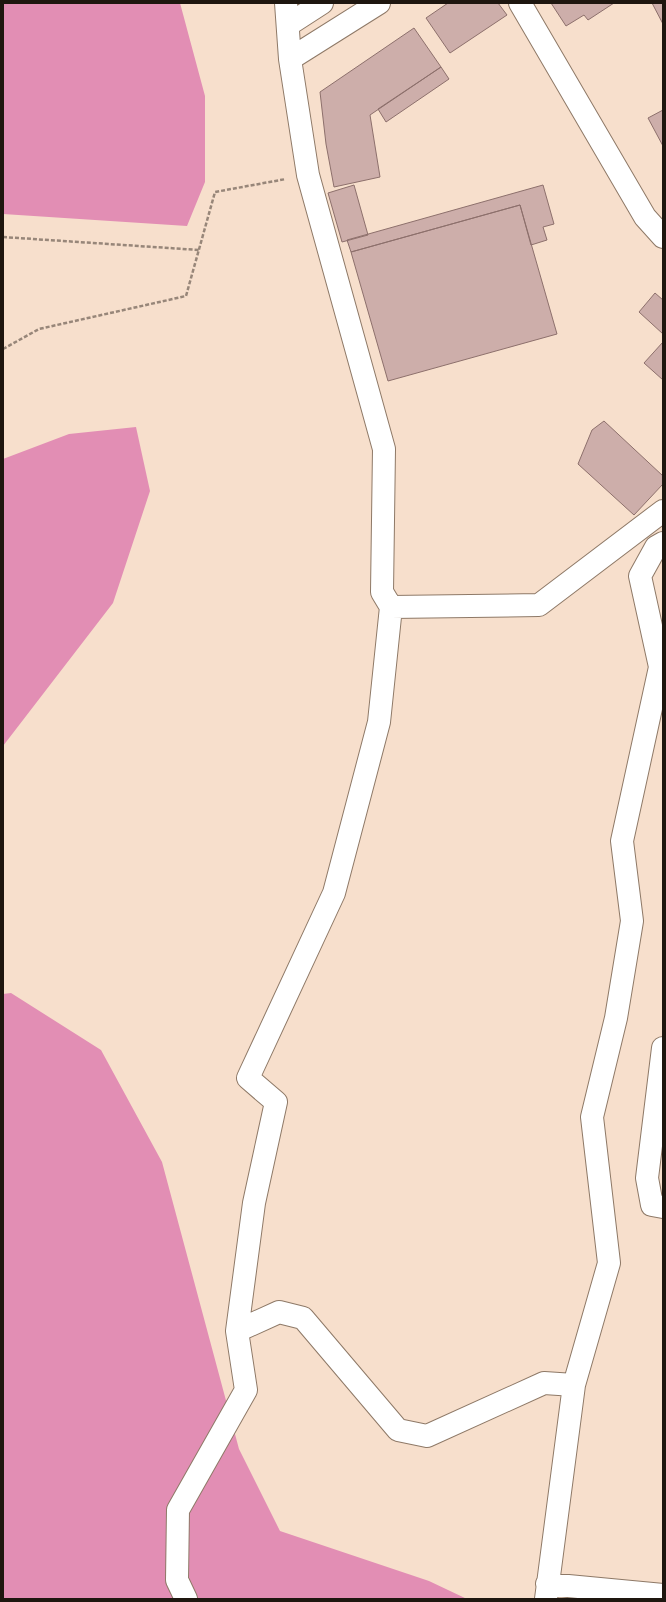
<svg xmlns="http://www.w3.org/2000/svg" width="666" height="1602" viewBox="0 0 666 1602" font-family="Lato,sans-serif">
<rect width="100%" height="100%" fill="#f7dfcc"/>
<!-- forest -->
<path fill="#e28eb4" d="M3,3H180L205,96V182L187,226L3,214Z
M136,427L150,491L113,603L3,746V459L69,434Z
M11,993L101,1050L162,1162L239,1449L280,1531L429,1581L467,1599H3V994Z"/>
<!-- building -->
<path fill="#cdaeaa" stroke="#8d706c" d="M448,3H498L507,15L450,53L426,18Z
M551,3H614L588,20L584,15L566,26Z
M652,3H663V24Z
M414,28L441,67L370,115L380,177L334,187L326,144L320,92Z
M441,67L449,79L386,122L378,109Z
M663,110V146L648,118Z
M354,185L368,235L342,242L328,193Z
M543,185L554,224L543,227L547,240L531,245L520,205L351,252L347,240Z
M520,205L557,334L388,381L351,252Z
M655,293L663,300V334L639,312Z
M663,342V380L644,363Z
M604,421L663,476V484L634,515L578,464L592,430Z"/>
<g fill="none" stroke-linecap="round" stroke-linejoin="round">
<!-- minor casing -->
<g stroke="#8e7967" stroke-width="24">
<path id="minor" d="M520,3L645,217L663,237
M288,25L322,3
M290,59L379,3
M391,607L539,605L663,511
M663,1048L647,1178L652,1205L663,1207
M237,1331L279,1312L303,1318L398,1430L427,1436L544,1383L574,1385
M547,1584L663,1595
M186,1599L177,1580L178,1510L246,1390L237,1331L254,1203L276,1102L248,1078L334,893L379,722L391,607L382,592L384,449L308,175L290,59L286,3
M546,1599L574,1385L609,1263L592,1117L616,1018L632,921L622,841L660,667L640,576L656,547L663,543"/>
</g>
<!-- path -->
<path stroke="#978679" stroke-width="2.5" stroke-dasharray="4 2" stroke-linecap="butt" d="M3,237L199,250
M3,349L39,329L186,296L215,192L286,179"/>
<!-- minor -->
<use href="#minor" stroke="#fff" stroke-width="22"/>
</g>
<!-- border -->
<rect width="666" height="1602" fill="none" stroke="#1e160f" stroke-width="8"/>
</svg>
